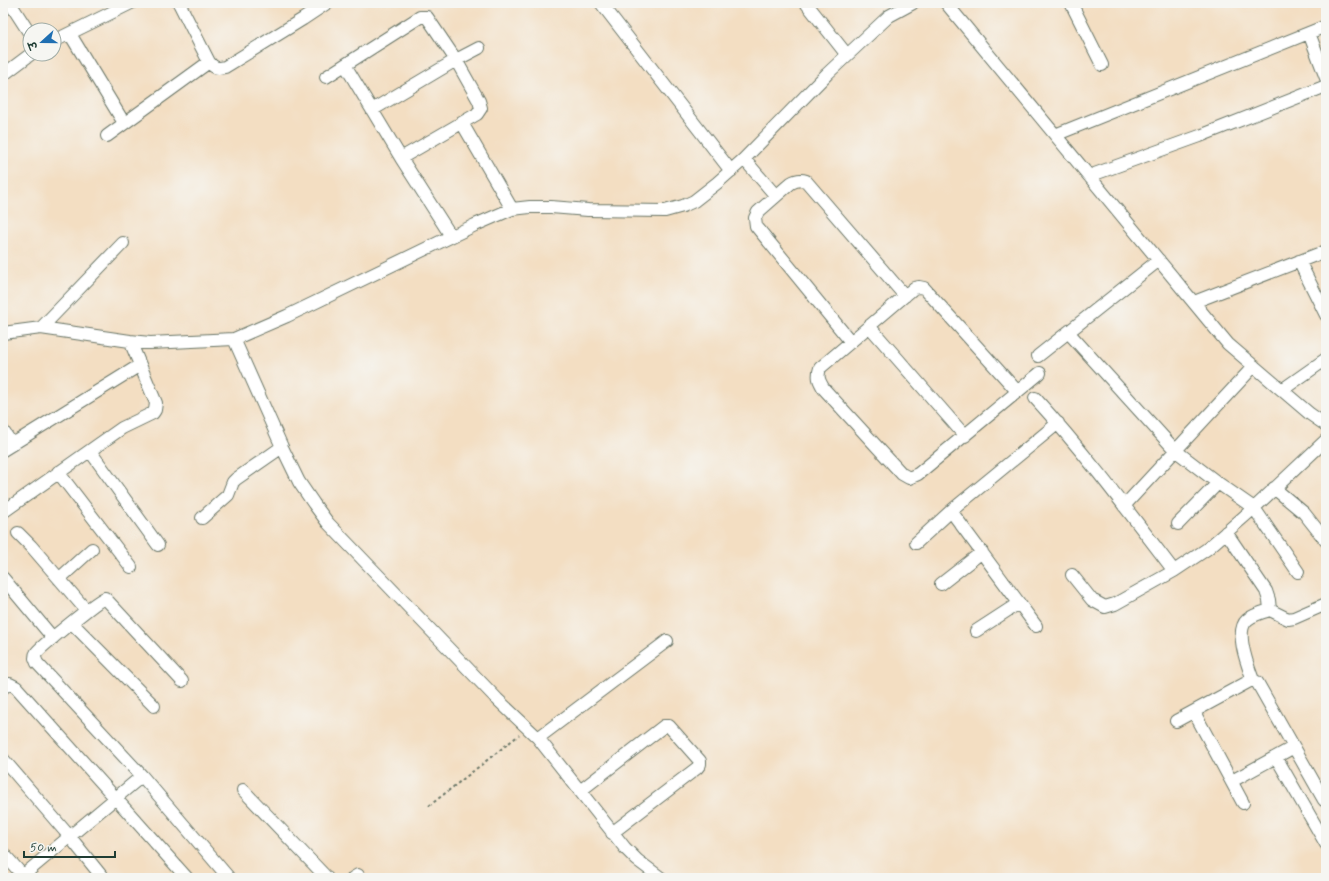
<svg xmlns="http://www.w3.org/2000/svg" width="1329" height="881" viewBox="0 0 1329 881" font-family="Mynerve,'Playpen Sans Deva',sans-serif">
<rect width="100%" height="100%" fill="#f6f6f2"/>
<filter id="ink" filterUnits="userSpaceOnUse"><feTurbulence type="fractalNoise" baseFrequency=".025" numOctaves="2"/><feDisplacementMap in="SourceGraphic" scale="8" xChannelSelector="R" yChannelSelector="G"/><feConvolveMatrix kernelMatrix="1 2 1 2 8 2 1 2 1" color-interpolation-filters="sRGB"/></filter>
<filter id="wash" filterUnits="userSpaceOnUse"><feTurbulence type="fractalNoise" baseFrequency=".012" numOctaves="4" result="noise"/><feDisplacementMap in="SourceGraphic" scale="16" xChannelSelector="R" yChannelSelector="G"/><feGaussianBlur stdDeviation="0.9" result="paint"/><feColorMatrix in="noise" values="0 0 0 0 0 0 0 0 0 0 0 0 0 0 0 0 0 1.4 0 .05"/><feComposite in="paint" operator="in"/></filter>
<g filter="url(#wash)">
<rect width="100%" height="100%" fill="#f3dec2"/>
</g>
<g filter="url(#ink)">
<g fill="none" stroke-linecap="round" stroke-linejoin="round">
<!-- minor casing -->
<g stroke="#697566" stroke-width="14">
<path id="minor" d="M10,3L30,34
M179,3L209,62C214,68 217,69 225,67L303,19L327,3
M601,3L731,171
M806,3L847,55
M946,3L1228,344L1310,414L1326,425
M1071,3L1102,65
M1309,33L1326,78
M70,34L124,123
M54,41L131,3
M345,65L401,158L451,236
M3,75L31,54
M326,77L420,17H427L456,60L479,101L481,108L477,114L401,158
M372,110L456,60L479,48
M462,123L512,209
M1055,135L1326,26
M107,136L209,62
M744,159L776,196
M1089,176L1200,136L1326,86
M1299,261L1326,315
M1194,302L1326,251
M869,326L965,436
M41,328L123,243
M1068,332L1176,451L1218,483L1254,508L1298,572
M3,333L41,328L130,341L150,343L234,339L287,316L475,225L512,209L530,207H551L588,210L665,211L683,206L694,201L717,183L744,159L827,74L889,16L913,3
M234,339L282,447L299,482L314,504L328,523L497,699L538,738L625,848L637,860L661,878
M851,342L756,226L755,218L758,212L791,183C796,180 800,179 806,181L905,296
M1038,356L1159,260
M1282,390L1326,359
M1017,391L924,288L919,287L914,288L820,368C817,377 819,381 824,389L902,474L909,478L918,474L1040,373
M1035,398C1085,453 1129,512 1174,571
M3,431L12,444
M3,450L140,365
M90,451L158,545
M58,472L131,567
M1274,488L1304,513L1326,541
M1124,506L1254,366
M951,511L1036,626
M3,512L122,428L153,413L155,410L156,403L130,341
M202,518L228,495L233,482L236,479L282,447
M1178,524L1218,483
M1226,532L1266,591L1269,600L1270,610
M18,533L31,546L86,610
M916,543L951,511L1058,423
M1072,575L1092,600L1105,607L1115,604L1174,571L1207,549L1254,508L1326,440
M3,578L53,638
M59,579L92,549
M941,584L982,552
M72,623L154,706
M976,631L1019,603
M1253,680C1248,666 1234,632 1247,620C1252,615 1263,612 1270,610L1288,619L1294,618L1326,604
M182,681L105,598C99,599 43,645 37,652C35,655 35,654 35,658L37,663L142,776L229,878
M3,688L7,684H10L16,687L187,878
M1194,712L1243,803
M1176,721L1248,682L1253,680L1257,682L1324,800
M538,738L667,641
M1276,757L1326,844
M3,759L70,837L103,878
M1232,781L1294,747
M243,790L327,878
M580,791L664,726H669L700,761V764L697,768L612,833
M3,853L25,878
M20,878L142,776
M353,878L358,875"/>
</g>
<!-- path -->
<path stroke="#697566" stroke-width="2" stroke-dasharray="3 3" stroke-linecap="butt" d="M429,806L519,735"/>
<!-- minor -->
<use href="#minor" stroke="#fff" stroke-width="12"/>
</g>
</g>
<!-- margin -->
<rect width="1329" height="881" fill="none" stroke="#f6f6f2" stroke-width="16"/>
<!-- north arrow -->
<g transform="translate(42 42) rotate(249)"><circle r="19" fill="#f6f6f2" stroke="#a0aca6"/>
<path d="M0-3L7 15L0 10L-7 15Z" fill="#1f6fb2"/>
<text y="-6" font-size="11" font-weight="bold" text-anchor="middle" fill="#1f3d34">उ</text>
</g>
<!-- scale -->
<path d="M24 851v6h91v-6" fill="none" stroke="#1f3d34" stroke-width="2"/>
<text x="30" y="851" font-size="12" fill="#1f3d34" stroke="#f6f6f2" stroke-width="3" paint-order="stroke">50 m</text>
</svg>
